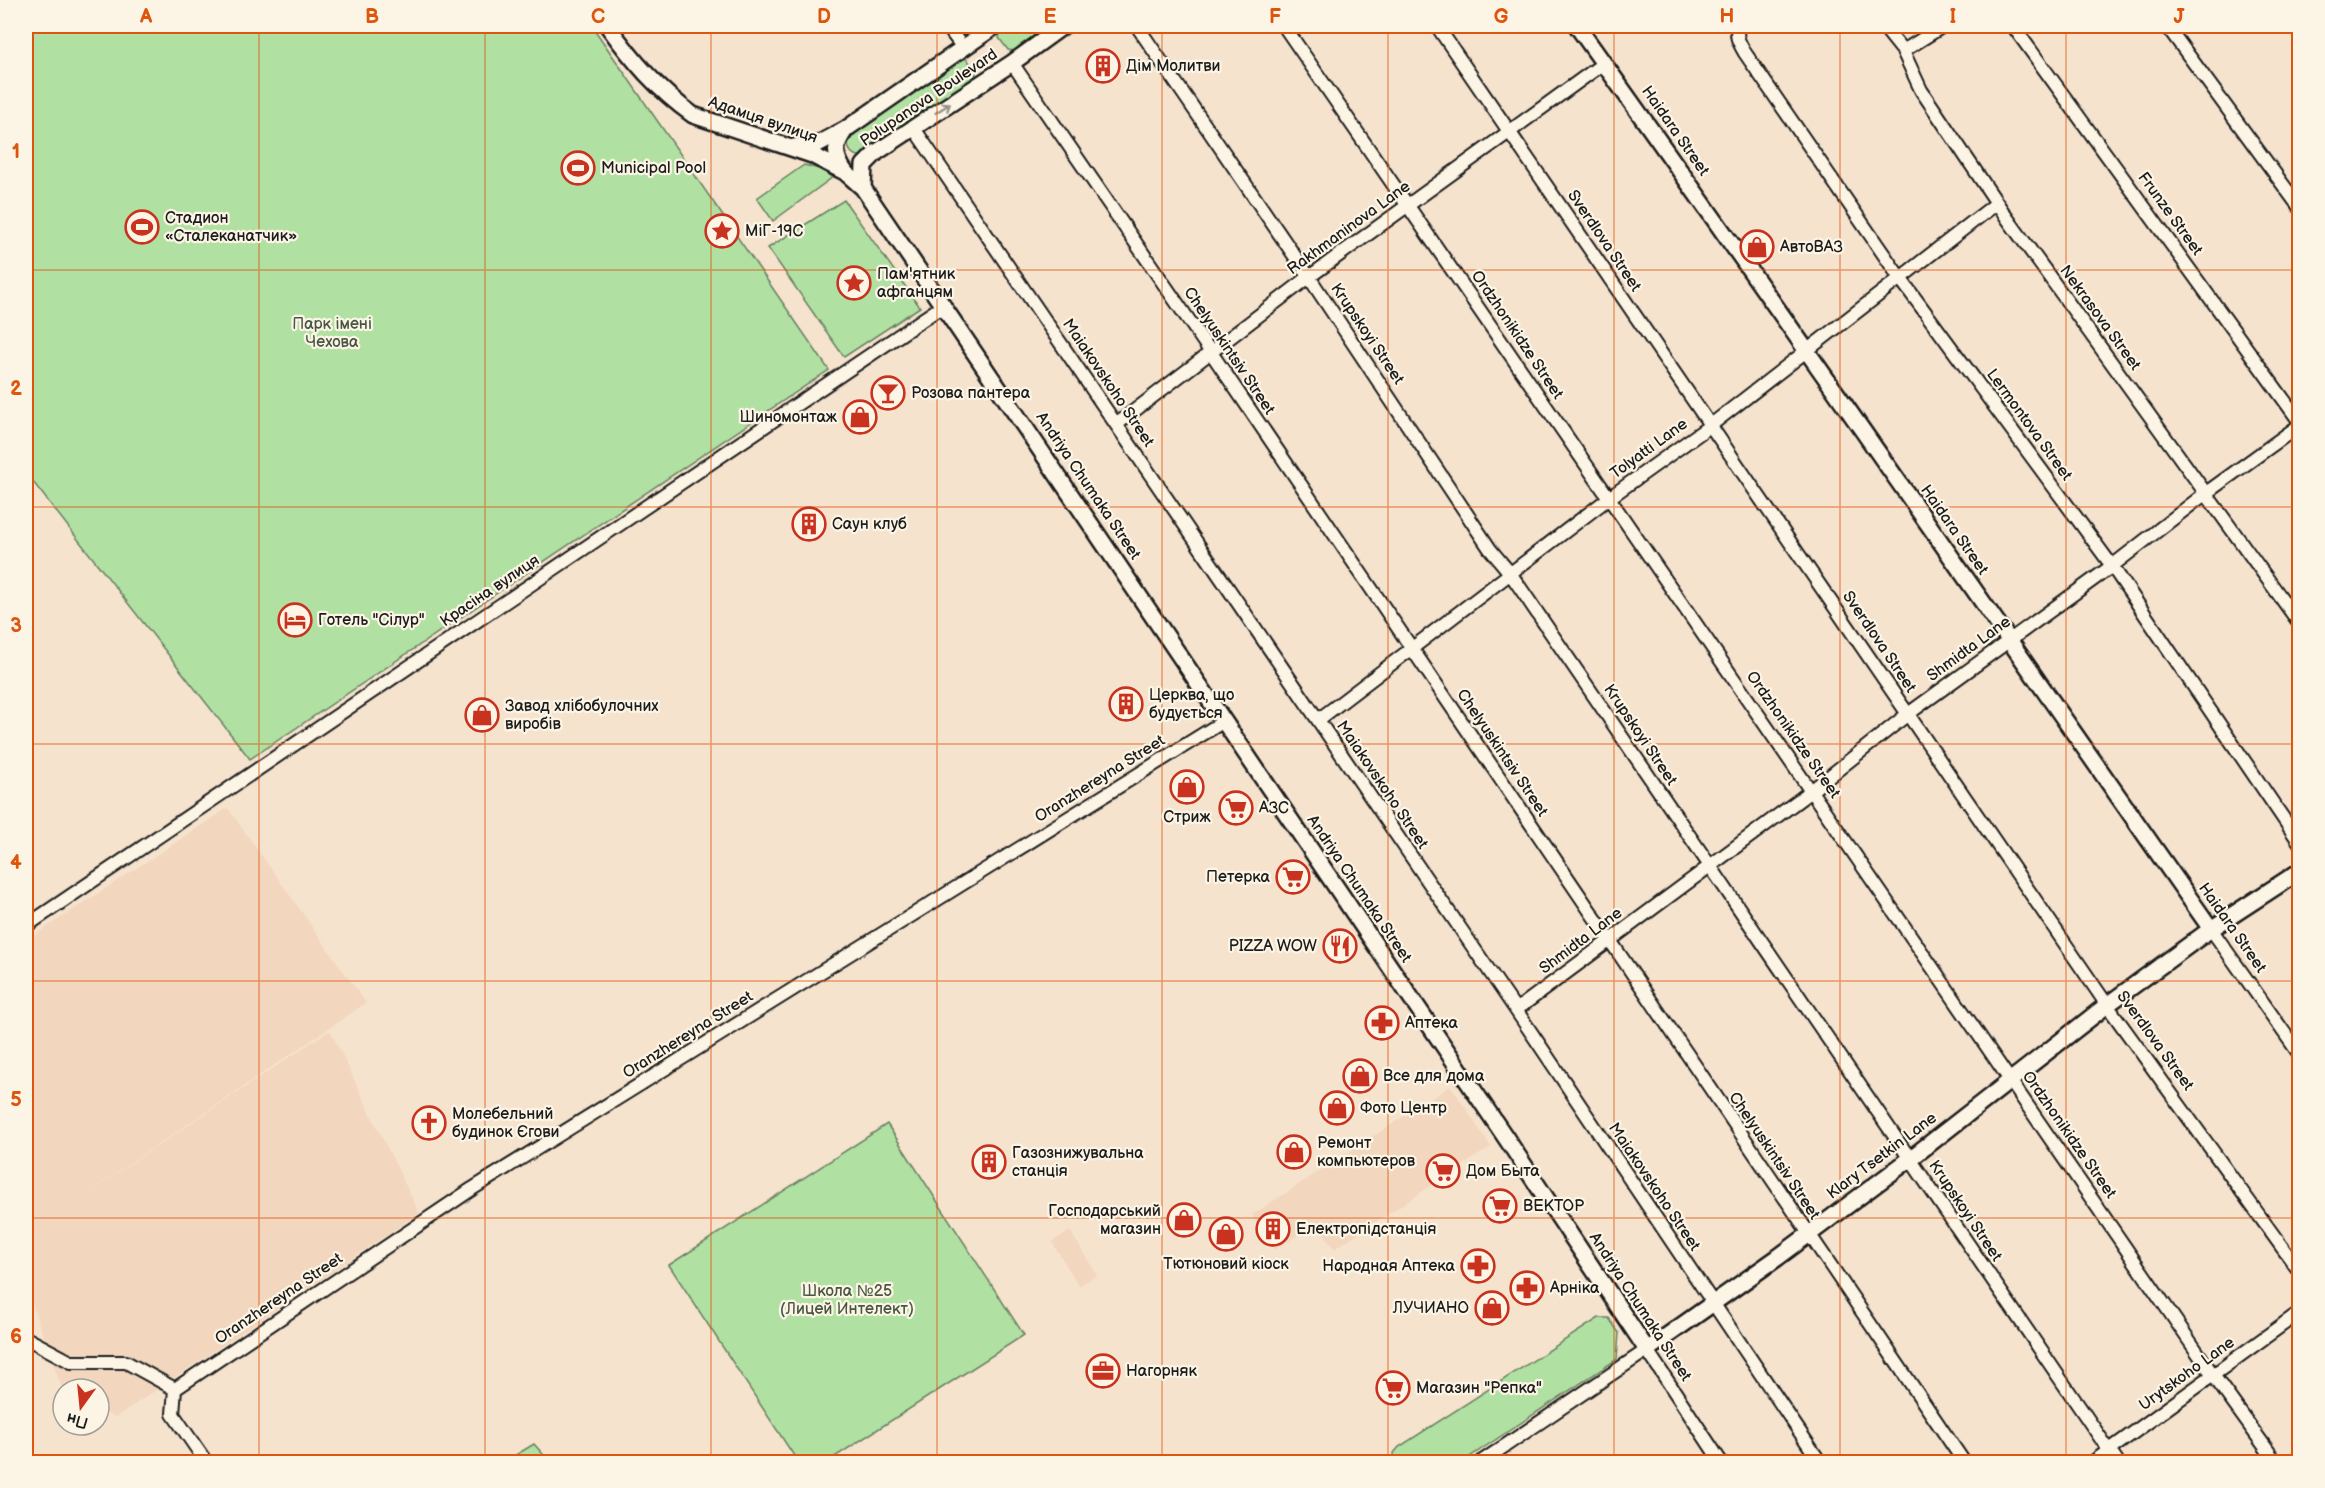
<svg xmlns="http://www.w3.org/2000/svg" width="2325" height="1488" viewBox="0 0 2325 1488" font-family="'Balsamiq Sans',sans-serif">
<rect width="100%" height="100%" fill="#f6e3ce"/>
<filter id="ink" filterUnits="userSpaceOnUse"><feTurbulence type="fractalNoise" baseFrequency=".0167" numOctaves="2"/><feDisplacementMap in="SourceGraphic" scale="12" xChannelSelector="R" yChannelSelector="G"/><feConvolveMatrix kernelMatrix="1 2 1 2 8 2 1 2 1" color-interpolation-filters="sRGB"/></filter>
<g filter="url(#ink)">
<!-- built -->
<path fill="#f2d6be" d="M228,808L366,1003L38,1226L330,1030L419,1213L116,1417L99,1410V1389H63V1391L26,1287V941Z
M1451,1086L1491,1147L1334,1249L1317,1223L1275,1250L1252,1215Z
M1070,1231L1097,1275L1079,1286L1052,1242Z"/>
<!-- green -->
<path fill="#b0e1a2" stroke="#667e5f" stroke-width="1.5" d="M26,26H592L829,370L250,759L26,473Z
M1007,26H1050L1015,51L1008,50L999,38L1000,32Z
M961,59H967L976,72L975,77L861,156C853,156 848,151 848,143L858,129Z
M804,165L819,169L833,177L773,221L757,198Z
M844,200L920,307L844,357L768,248Z
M887,1124L1024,1335L827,1462H798L669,1265Z
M1599,1318H1609L1619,1333L1617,1359L1462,1462H1395L1394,1453L1399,1447Z
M534,1444L550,1462H504Z"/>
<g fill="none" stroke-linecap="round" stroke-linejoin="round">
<!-- minor casing -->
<g stroke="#1c1c1c" stroke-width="16">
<path id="minor" d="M947,26L963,48
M1137,26L1309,277L1490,549L1510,573L2117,1462
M1284,26L2213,1375L2276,1462
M1437,26L2107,1005L2300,1272
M1739,26C1734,36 1740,44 1745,53L1900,278L2112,566L2300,843
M1883,26L1903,51L1921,90L2007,218L2300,624
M2013,26L2300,422
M2167,26L2300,208
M1903,51L1943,26
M1012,63L1210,351L1964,1462
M913,127L1516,1010L1820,1462
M1117,424L1309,277L1604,63
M1318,720L1609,498L1711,425L1997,203
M26,926L944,305
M2211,929L2300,1055
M1516,1010L1811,791L1908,714L2112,566L2206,493L2300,425
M26,1338L71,1362H126L175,1389
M175,1389L472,1189L1224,721
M175,1389L173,1414L206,1462
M1481,1462L1647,1350L1721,1462
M2093,1462L2300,1312"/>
</g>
<!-- tertiary casing -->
<g stroke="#1c1c1c" stroke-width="20">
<path id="tertiary" d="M608,26C633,61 657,89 693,115L812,155L845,172L863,188L1510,1144L1647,1350L1777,1258L1910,1159L2107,1005L2211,929L2300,871
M1577,26C1791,325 2000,628 2211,929
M794,147L818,144L846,129L995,26
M845,172C833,154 834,146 846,129
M863,188L864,165L877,152L1012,63L1063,26"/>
</g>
<!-- minor -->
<use href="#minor" stroke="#fcf5e5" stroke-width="12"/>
<!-- tertiary -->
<use href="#tertiary" stroke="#fcf5e5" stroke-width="15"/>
</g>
<!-- one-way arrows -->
<defs><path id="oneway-shaft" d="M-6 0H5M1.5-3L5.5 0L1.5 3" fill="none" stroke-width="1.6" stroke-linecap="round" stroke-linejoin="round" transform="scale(1.5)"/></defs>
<use stroke="#97938b" href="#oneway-shaft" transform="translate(943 108) rotate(-33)"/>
</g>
<!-- grid -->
<path fill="none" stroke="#de560d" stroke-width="1.5" stroke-opacity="0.55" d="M259,26V1462M485,26V1462M711,26V1462M937,26V1462M1162,26V1462M1388,26V1462M1614,26V1462M1840,26V1462M2066,26V1462M26,270H2300M26,507H2300M26,744H2300M26,981H2300M26,1218H2300"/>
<!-- icons -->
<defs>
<g id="building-ring" transform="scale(1.725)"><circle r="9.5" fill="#fcf5e5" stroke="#c8321e" stroke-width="1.5"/><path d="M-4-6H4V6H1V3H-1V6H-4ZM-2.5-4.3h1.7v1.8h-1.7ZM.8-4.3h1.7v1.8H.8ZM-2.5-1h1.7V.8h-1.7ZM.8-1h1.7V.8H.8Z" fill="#c8321e"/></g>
<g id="stadium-ring" transform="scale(1.725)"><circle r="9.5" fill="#fcf5e5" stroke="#c8321e" stroke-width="1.5"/><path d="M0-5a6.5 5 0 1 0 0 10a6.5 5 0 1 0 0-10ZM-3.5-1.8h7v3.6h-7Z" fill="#c8321e"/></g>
<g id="sight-ring" transform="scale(1.725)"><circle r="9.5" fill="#fcf5e5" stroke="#c8321e" stroke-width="1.5"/><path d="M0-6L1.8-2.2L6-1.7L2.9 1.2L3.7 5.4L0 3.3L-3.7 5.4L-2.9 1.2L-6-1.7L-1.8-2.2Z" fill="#c8321e"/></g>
<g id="shop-ring" transform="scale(1.725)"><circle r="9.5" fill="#fcf5e5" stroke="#c8321e" stroke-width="1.5"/><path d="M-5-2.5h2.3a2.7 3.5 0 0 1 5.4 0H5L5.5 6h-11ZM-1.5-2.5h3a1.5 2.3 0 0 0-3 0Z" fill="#c8321e"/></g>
<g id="bar-ring" transform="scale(1.725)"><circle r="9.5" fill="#fcf5e5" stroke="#c8321e" stroke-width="1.5"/><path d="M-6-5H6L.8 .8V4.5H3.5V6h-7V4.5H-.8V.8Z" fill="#c8321e"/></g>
<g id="hotel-ring" transform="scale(1.725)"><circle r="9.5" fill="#fcf5e5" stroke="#c8321e" stroke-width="1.5"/><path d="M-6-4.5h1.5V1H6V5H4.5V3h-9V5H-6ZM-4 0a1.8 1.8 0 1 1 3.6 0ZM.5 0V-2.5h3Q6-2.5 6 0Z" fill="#c8321e"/></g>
<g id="supermarket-ring" transform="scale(1.725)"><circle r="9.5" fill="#fcf5e5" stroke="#c8321e" stroke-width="1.5"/><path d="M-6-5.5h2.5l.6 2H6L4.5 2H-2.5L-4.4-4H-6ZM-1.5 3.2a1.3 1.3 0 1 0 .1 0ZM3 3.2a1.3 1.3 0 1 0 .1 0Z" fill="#c8321e"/></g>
<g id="restaurant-ring" transform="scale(1.725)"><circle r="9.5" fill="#fcf5e5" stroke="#c8321e" stroke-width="1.5"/><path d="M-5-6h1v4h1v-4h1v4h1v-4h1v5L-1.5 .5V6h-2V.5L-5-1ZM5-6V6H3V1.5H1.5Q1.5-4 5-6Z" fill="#c8321e"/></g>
<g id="pharmacy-ring" transform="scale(1.725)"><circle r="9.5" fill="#fcf5e5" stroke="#c8321e" stroke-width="1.5"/><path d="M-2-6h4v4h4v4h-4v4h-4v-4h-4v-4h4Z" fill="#c8321e"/></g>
<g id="church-ring" transform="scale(1.725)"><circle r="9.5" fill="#fcf5e5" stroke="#c8321e" stroke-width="1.5"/><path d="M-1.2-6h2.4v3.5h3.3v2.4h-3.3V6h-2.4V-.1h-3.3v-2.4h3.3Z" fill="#c8321e"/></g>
<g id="office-ring" transform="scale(1.725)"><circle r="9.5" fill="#fcf5e5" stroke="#c8321e" stroke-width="1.5"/><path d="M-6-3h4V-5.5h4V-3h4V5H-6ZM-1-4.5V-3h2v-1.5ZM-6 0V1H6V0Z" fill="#c8321e"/></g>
</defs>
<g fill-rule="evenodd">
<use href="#building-ring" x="1103" y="66"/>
<use href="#stadium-ring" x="578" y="168"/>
<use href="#stadium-ring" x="142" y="227"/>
<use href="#sight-ring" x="722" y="231"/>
<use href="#shop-ring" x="1757" y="247"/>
<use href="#sight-ring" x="854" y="283"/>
<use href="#bar-ring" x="888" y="393"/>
<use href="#shop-ring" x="860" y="417"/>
<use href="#building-ring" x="809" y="524"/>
<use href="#hotel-ring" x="295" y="620"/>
<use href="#building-ring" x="1126" y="704"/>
<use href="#shop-ring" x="482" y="715"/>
<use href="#shop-ring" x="1187" y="787"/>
<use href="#supermarket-ring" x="1236" y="808"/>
<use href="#supermarket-ring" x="1293" y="877"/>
<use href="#restaurant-ring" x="1340" y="946"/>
<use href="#pharmacy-ring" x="1382" y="1023"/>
<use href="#shop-ring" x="1360" y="1076"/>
<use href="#shop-ring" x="1337" y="1108"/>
<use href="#church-ring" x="429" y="1123"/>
<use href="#shop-ring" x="1294" y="1152"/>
<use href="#building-ring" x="989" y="1162"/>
<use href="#supermarket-ring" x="1443" y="1171"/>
<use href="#supermarket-ring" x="1500" y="1206"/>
<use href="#shop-ring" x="1184" y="1220"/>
<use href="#building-ring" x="1273" y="1229"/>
<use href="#shop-ring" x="1226" y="1234"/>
<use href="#pharmacy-ring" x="1478" y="1266"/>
<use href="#pharmacy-ring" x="1527" y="1288"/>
<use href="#shop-ring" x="1492" y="1308"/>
<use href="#office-ring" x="1103" y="1371"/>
<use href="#supermarket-ring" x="1393" y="1388"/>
</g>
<g text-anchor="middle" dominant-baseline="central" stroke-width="4.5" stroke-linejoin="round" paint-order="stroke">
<!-- poi labels -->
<g font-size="16" fill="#1c1c1c" stroke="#fcf5e5" text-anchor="start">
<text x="1126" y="66">Дім Молитви</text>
<text x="601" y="168">Municipal Pool</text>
<text x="165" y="218">Стадион<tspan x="165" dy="18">«Сталеканатчик»</tspan></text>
<text x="745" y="231">МіГ-19С</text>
<text x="1780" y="247">АвтоВАЗ</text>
<text x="877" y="274">Пам'ятник<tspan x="877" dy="18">афганцям</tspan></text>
<text x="911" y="393">Розова пантера</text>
<text x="837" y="417" text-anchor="end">Шиномонтаж</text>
<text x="832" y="524">Саун клуб</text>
<text x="318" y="620">Готель "Сілур"</text>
<text x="1149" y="695">Церква, що<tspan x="1149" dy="18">будується</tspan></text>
<text x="505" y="706">Завод хлібобулочних<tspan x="505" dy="18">виробів</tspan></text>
<text x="1259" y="808">АЗС</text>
<text x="1187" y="817" text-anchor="middle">Стриж</text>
<text x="1270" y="877" text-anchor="end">Петерка</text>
<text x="1317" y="946" text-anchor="end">PIZZA WOW</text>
<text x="1405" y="1023">Аптека</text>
<text x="1383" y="1076">Все для дома</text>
<text x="1360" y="1108">Фото Центр</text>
<text x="452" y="1114">Молебельний<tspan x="452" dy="18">будинок Єгови</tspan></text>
<text x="1317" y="1143">Ремонт<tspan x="1317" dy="18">компьютеров</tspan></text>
<text x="1012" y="1153">Газознижувальна<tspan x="1012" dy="18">станція</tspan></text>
<text x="1466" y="1171">Дом Быта</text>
<text x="1523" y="1206">ВЕКТОР</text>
<text x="1161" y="1211" text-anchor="end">Господарський<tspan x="1161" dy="18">магазин</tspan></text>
<text x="1296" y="1229">Електропідстанція</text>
<text x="1226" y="1264" text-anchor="middle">Тютюновий кіоск</text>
<text x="1455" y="1266" text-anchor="end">Народная Аптека</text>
<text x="1550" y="1288">Арніка</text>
<text x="1469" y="1308" text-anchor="end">ЛУЧИАНО</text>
<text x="1126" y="1371">Нагорняк</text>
<text x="1416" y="1388">Магазин "Репка"</text>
</g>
<!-- street labels -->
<g font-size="16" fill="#1c1c1c" stroke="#fcf5e5">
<text transform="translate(929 98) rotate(-34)">Polupanova Boulevard</text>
<text transform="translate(763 120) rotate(19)">Адамця вулиця</text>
<text transform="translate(1675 131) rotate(55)">Haidara Street</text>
<text transform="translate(2170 214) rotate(54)">Frunze Street</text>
<text transform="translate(1349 228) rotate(-36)">Rakhmaninova Lane</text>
<text transform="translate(1604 241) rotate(56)">Sverdlova Street</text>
<text transform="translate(2100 318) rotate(54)">Nekrasova Street</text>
<text transform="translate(1367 334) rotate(56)">Krupskoyi Street</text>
<text transform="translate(1517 335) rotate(56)">Ordzhonikidze Street</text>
<text transform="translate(1229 351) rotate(56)">Chelyuskintsiv Street</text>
<text transform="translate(1108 383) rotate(56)">Maiakovskoho Street</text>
<text transform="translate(2029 425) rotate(54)">Lermontova Street</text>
<text transform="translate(1649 449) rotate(-36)">Tolyatti Lane</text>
<text transform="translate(1088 486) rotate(56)">Andriya Chumaka Street</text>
<text transform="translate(1954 530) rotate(55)">Haidara Street</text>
<text transform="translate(490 591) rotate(-34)">Красіна вулиця</text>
<text transform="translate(1879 642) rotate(56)">Sverdlova Street</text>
<text transform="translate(1969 649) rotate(-36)">Shmidta Lane</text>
<text transform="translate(1640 735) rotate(56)">Krupskoyi Street</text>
<text transform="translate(1793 735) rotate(55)">Ordzhonikidze Street</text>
<text transform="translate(1502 753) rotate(56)">Chelyuskintsiv Street</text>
<text transform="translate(1100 779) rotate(-32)">Oranzhereyna Street</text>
<text transform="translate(1382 785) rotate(56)">Maiakovskoho Street</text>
<text transform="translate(1359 889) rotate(56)">Andriya Chumaka Street</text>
<text transform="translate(2232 928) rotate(55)">Haidara Street</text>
<text transform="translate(1581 941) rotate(-37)">Shmidta Lane</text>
<text transform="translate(688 1035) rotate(-32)">Oranzhereyna Street</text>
<text transform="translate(2155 1041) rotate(54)">Sverdlova Street</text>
<text transform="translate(2069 1135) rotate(55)">Ordzhonikidze Street</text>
<text transform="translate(1774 1156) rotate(56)">Chelyuskintsiv Street</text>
<text transform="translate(1882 1156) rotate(-37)">Klary Tsetkin Lane</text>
<text transform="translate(1654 1187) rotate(56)">Maiakovskoho Street</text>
<text transform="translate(1965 1211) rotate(56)">Krupskoyi Street</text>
<text transform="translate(279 1299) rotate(-34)">Oranzhereyna Street</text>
<text transform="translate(1640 1307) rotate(57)">Andriya Chumaka Street</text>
<text transform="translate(2187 1374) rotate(-36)">Urytskoho Lane</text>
</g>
<!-- park labels -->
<g font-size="16" fill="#485744" stroke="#fcf5e5">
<text x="332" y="324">Парк імені<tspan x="332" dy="18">Чехова</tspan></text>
<text x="847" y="1291">Школа №25<tspan x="847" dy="18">(Лицей Интелект)</tspan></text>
</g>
</g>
<!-- margin -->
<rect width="2325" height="1488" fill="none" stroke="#fcf5e5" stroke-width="66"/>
<!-- north arrow -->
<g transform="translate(81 1407) rotate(195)"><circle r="28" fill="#fcf5e5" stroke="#a29e95" stroke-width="1.5"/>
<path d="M0-4.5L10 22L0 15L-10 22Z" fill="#c8321e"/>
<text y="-9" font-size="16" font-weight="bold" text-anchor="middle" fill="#1c1c1c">Пн</text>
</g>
<rect x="33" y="33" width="2259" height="1422" fill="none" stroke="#de560d" stroke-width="2"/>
<g font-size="20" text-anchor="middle" font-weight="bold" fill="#de560d">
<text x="146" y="23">A</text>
<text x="372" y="23">B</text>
<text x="598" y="23">C</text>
<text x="824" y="23">D</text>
<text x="1050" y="23">E</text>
<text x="1275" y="23">F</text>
<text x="1501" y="23">G</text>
<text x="1727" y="23">H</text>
<text x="1953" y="23">I</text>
<text x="2179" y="23">J</text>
<text x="16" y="158">1</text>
<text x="16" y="395">2</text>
<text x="16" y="632">3</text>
<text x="16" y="869">4</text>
<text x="16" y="1106">5</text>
<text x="16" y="1343">6</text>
</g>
</svg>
